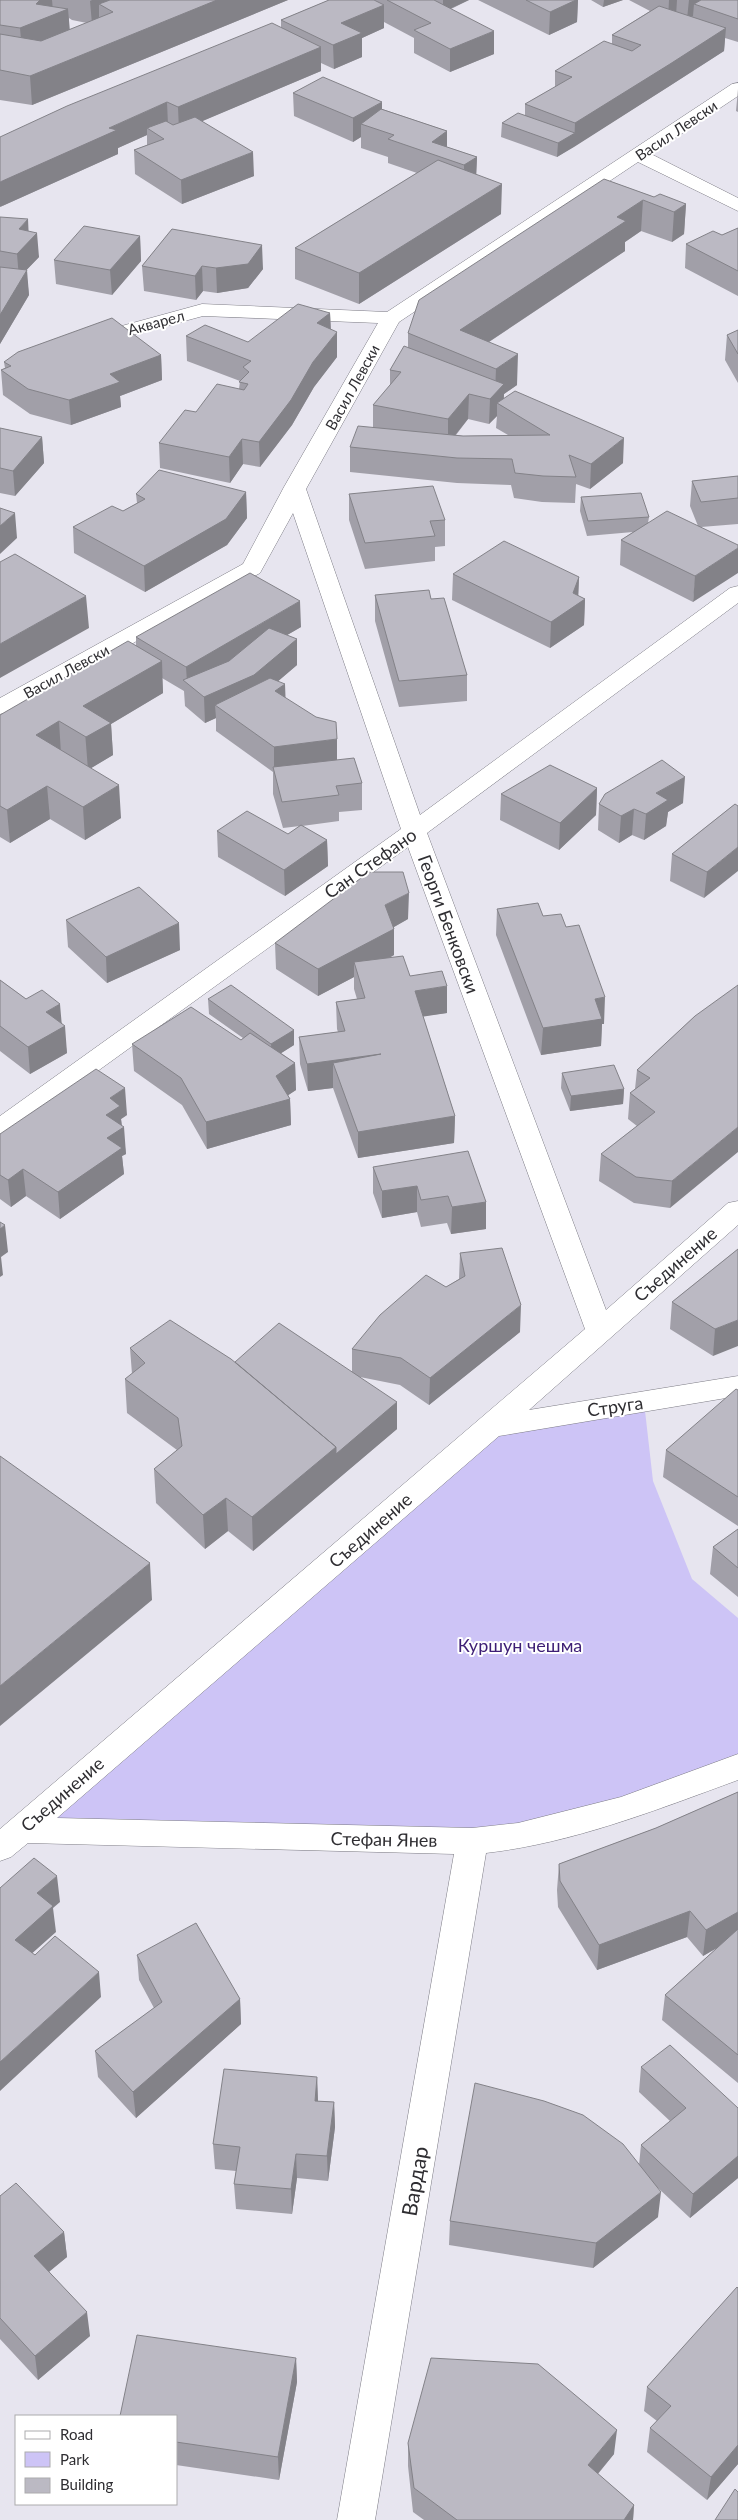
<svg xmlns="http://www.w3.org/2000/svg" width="738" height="2520" viewBox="0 0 738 2520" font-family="Lato,sans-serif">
<rect width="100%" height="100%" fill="#e7e5ef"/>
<!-- green -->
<path fill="#cdc4f6" d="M644,1402L653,1481L692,1579L738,1618V1767L518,1836L19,1830L491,1427Z"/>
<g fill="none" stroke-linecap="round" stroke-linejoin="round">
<!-- minor casing -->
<g stroke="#7c7b84" stroke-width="1">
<path id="minor" d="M738,83V96L651,154L738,198V211L638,162L399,322L306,489L420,815L730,588L738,586V603L427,833L606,1310L728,1203L738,1201V1225L529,1410L738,1376V1396L499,1436L57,1818L472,1828L518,1823L621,1797L738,1754V1780C656,1810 573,1843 486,1853L375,2520H337L454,1854L28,1843L11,1857L0,1861V1829L585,1329L408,847L9,1135L0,1138V1116L401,829L293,513L260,573L8,712L0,714V698L243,564L284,487L378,323L203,316L92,346L85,344L82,340L85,336L202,304L387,312L732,84Z"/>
</g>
<!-- minor -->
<use href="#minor" fill="#fff" fill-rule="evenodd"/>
</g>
<!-- wall -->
<path fill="#a19fa8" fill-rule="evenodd" d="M0,0H288L32,105L0,100ZM69,18L72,20L87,23L69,30Z
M329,0H469L451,9L494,54L450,72L414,53V38L384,22V28L362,38V57L334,69L321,63V71L202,121L254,176L182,204L135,174L134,150L147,145V135L118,148V154L0,207L281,28V20Z
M478,0H578L577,22L549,35Z
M591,0H623L603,7Z
M629,0H738V42L725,38L724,51L668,87L557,157L501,137L502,123L525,115V104L555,87V71L612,44V35L650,11Z
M738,89V112L736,111Z
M293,93L382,109L447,131V147L477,157L476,174L501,214L359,304L295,279V248L417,173L388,163V157L361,148V137L353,142L294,116Z
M604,179L654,197L686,204L684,234L672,242L641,231L625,242V251L489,342L517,385L504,394V398L623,463L590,489L576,484L575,503L542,502L514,498L511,485L457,483L350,472V447L373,427V405L390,386V370L408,348V333ZM497,416L496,428L508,435L463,436L456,435L468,419L489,424Z
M0,217L28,231L39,257L26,270L29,295L0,344Z
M738,228V296L685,268L686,244L722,235Z
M172,229L263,269L248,288L217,293L203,291L196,300L144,291L142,266Z
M140,236L141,261L112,295L56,284L54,260Z
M330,313L331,329L337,357L314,387L292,425L260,467L243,464L230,483L160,468L159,443L196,412L239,389L240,381L187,361L186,336L248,342Z
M738,330V383L725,360L727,335Z
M161,355L162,380L120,396L121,407L71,425L30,414L3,395L1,370L5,368L4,362Z
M0,428L42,437L44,463L15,496L0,493Z
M738,476V524L701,527L693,602L620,565L621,540L633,532L587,536L580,511L581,497L649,517L648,523L698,526L690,506L692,481Z
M246,492L247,518L227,545L145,592L74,553L73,527L123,511L137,503L136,494Z
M349,494L445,520V546L435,547V561L365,569L349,520Z
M453,574L579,577L578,596L585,599L584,625L550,648L452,600Z
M375,595L431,599L467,675V701L399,707L375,621Z
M301,627L287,635L297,665L278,681L285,698L337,760L362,783V810L339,812V821L302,826L327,840L328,866L285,896L218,857L217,831L288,834L300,826L283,828L273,794V772L216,731V718L205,723L185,706L184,691L162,678L163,693L111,724L113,755L91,768L121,818L85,840L50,819L10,843L0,837V715L136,646V637Z
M597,788L596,815L559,850L500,820L501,794Z
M683,803L668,812L666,826L644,840L632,835L619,843L598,830L599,804Z
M735,804L704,898L670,881L672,854Z
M497,909L543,916L604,1024H602L601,1046L541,1055L496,935Z
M408,919L394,927V955L389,958L410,976L447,1013L423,1016L455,1116L454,1143L358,1158L333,1088L308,1091L300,1064L299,1037L338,1032L337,1029L336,1002L357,999L354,989V977L318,996L276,969L275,943Z
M66,920L180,950L107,983L68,947Z
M0,980L26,999L62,1023L67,1053L30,1074L0,1051Z
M208,999L294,1030V1045L281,1053L295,1063L296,1090L288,1095L290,1099L291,1125L207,1149L182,1105L134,1071L132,1044L241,1040L243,1038L209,1014Z
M695,1016L670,1208L634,1203L599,1181L601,1154L637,1126L628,1119L630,1093L635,1089L637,1070Z
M562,1073L624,1089L623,1104L570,1111L561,1088Z
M127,1115L121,1119L126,1154L122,1156L124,1174L60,1219L26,1196L11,1207L0,1199V1134Z
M373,1167L486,1202V1229L451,1234L447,1223L421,1227L417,1212L382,1218L373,1193Z
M738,1249L713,1356L670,1329L672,1302Z
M460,1253L520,1332L429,1405L400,1385L360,1377L397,1429L253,1551L228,1531L205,1549L156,1503L154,1469L177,1450L127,1413L125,1379L132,1374L130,1348L235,1362L352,1372V1349L446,1287L459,1279Z
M738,1390V1526L663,1477L666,1450Z
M738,1529V1597L710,1574L713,1547Z
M738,1792V2083L662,2020L665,1995L718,1947L703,1956L687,1937L597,1970L558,1907L557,1890L559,1864L656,1828Z
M137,1955L240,1999L241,2024L136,2118L98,2077L95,2051L154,2008L139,1980Z
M641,2067L738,2108V2178L690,2218L656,2186L658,2217L593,2268L449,2245L450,2221L639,2165L641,2145L670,2121L639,2092Z
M317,2077L318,2101L334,2102L335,2127L328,2181L297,2178L292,2214L236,2209L234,2184L236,2171L215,2169L213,2144Z
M0,2196L64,2232L67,2257L49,2271L90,2336L38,2380L0,2339Z
M738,2288V2464L707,2500L647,2452L650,2428L657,2421L644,2411L647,2387Z
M296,2358L297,2382L279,2480L176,2465V2416Z
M408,2443L614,2454L598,2474L634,2505L633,2520H424L413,2512L408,2466Z"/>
<!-- shaded-wall -->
<path fill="#838288" d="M40,0H52L53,11L68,9L70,32L22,51L20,28L36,4Z
M92,0H111L99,4V21L92,24L90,1Z
M217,0H288L32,105L30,76Z
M443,0H469L443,12Z
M576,0H578L577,22L549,35L550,12Z
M604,0H623L603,7Z
M669,0H677L676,16L668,21Z
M689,0H724L694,4L693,16L687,19Z
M384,5V28L362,38V57L334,69L333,45L341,23Z
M726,28L724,51L668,87L574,147L575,123Z
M494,31V54L450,72V49Z
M321,47V71L179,131L178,107Z
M167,102L168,125L147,128V135L118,148V154L0,207V182L109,128Z
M382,102V126L361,124V137L353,142V118Z
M447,131V155L432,142Z
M575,133L574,147L557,157L558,143Z
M253,152L254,176L182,204L181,180Z
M477,157L476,181L464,189V165Z
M502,184L501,214L359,304V273Z
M643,200L641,231L625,242V251L466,357L460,330L617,217Z
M686,204L684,234L672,242L674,212Z
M28,219L29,241L37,233L39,257L19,278L17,254L19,229Z
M140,236L141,261L112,295L110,270Z
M262,245L263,269L248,288L217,293L216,268Z
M202,266L203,291L196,300L195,276Z
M27,270L29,295L0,344V315Z
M330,313L331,338L317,323Z
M337,332V357L314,387L292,425L260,467L259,442L313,362Z
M518,354L517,385L504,394L503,407L497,403V416L489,424L490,399L495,393L496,369Z
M161,355L162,380L120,396L121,407L71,425L69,400L110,374Z
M469,394L468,419L448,444V419Z
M42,437L44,463L15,496L13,471Z
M624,438L623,463L590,489L591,464Z
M242,439L243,464L230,483L229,457Z
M246,492L247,518L227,545L145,592L144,566Z
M15,513L17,538L0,554V526Z
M738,548V573L693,602L695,576Z
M579,577L578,603L585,599L584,625L550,648L551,622L573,593Z
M86,596L89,628L0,678V644Z
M300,601L301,627L194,689L187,682L186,667Z
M297,639V665L255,701L215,705L216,718L205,723L204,697Z
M162,661L163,693L111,724L113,755L88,770L83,706Z
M285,684L286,710L275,691Z
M59,721L61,754L36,735Z
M337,739V765L274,774V747Z
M685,777L683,803L668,812L666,826L644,840L646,814L656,793Z
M119,785L121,818L85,840L83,807Z
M47,786L50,819L10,843L7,810Z
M597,788L596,815L559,850L560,823Z
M634,809L632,835L619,843L621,816Z
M327,840L328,866L285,896L284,870Z
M738,847V871L704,898L707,872Z
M409,893L408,919L385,932V905Z
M179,923L180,950L107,983L106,957Z
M394,929V955L358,975L354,962V977L318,996V969Z
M447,986V1013L414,1018L415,991Z
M605,997L604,1024H602L601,1046L541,1055L543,1028L595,999Z
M60,1004L62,1027L65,1026L67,1053L30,1074L28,1047L46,1012Z
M294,1030V1045L272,1059L271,1044Z
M381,1054L333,1063V1088L308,1091L307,1064Z
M295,1063L296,1090L278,1102L290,1099L291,1125L207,1149L206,1122Z
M125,1088L127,1115L121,1119L122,1128L124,1127L126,1154L122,1156L124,1174L60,1219L58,1192L106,1115L110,1098Z
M624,1089L623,1104L570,1111L571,1096Z
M455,1116L454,1143L358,1158V1132Z
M738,1127V1152L670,1208L672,1181Z
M23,1169L26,1196L11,1207L8,1180Z
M417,1186V1212L382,1218V1191Z
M486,1202V1229L451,1234L452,1207Z
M5,1225L8,1252L1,1257L3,1275L0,1277V1229Z
M521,1305L520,1332L429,1405L430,1378Z
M738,1320V1346L713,1356L715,1329Z
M397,1402V1429L253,1551L252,1517L336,1447Z
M226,1498L228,1531L205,1549L203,1515Z
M150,1563L152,1600L0,1726V1686Z
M57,1876L60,1902L53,1908L56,1932L19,1965L15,1940L37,1893Z
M690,1911L687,1937L597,1970L599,1945Z
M738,1912V1936L703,1956L706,1930Z
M99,1972L101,1997L0,2091V2062Z
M240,1999L241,2024L136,2118L133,2092Z
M317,2077L318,2102L315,2101Z
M334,2102L335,2127L328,2181L327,2156Z
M296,2154L297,2178L292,2214L291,2189Z
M738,2156V2178L690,2218L693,2194Z
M661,2192L658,2217L593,2268L596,2243Z
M64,2232L67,2257L38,2281L34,2256Z
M87,2312L90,2336L38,2380L35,2356Z
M296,2358L297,2382L279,2480L278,2457Z
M617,2430L614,2454L585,2489L588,2465Z
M738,2445V2464L707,2500L711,2477Z
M634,2505L633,2520H624Z"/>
<!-- building -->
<path fill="#bbb9c3" stroke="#838288" d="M0,0H40L36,4L68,9L20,28L0,25Z
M110,0H217L30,76L0,70V34L41,41L113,12L99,4Z
M329,0H374L384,5L341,23L362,33L333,45L281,20Z
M387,0H434L494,31L450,49L414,30L431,23Z
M526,0H576L550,12Z
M701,0H738V19L694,4Z
M659,6L726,28L670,64L575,123L525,104L572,77L555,71L604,41L632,51L641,45L612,35Z
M272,23L321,47L178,107L167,102L109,128L117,130L0,182V137L67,106Z
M323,77L382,102L353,118L293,93Z
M381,109L447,131L432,142L477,157L464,165L388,139L394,135L361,124Z
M518,113L575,133L558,143L502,123Z
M195,117L253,152L181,180L134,150L164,139L147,128L166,121L173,125Z
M438,160L502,184L359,273L295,248Z
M604,179L654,197L660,194L686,204L674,212L643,200L617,217L626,221L460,330L518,354L496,369L408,333L419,300Z
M0,217L28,219L19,229L37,233L17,254L0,251Z
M84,226L140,236L110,270L54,260Z
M738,228V271L686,244L713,231L722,235Z
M172,229L262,245L248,264L216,268L202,266L195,276L142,266Z
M0,267L27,270L0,315Z
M298,304L330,313L317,323L337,332L313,362L291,400L259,442L242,439L229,457L159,443L185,410L196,412L217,384L244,390L248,384L239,382L249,372L243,367L251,361L186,336L205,325L248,342Z
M112,318L161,355L110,374L120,382L69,400L28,389L1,370L11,366L4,362L18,352Z
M738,330V354L727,335Z
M404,346L504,384L490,399L469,394L448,419L373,405L401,372L390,370Z
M515,391L624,438L591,464L569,455L576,477L543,476L515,473L512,459L457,458L350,447L358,426L463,436L550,435L497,403Z
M0,428L42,437L13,471L0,468Z
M159,470L246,492L226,519L144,566L73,527L112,506L123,511L145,499L136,494Z
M738,476V498L701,502L692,481Z
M433,486L445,520L430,521L435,536L365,543L349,494Z
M641,493L649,517L588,521L581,497Z
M0,508L15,513L0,526Z
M667,511L738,545V548L695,576L621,540Z
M504,541L579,577L573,593L585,599L551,622L453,574Z
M15,554L86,596L0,644V562Z
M250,573L300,601L186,667L136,637Z
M429,590L431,599L444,598L467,675L399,681L375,595Z
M269,628L297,639L254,675L204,697L183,680L229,661Z
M128,641L162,661L83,706L111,723L86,737L59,721L36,735L119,785L83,807L47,786L7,810L0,806V715Z
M270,678L285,684L275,691L316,717L336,722L337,739L274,747L215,705Z
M354,758L362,783L336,786L339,795L282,802L273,767Z
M662,760L685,777L656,793L668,800L646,814L634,809L621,816L599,804L605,794Z
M550,765L597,788L560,823L501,794Z
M735,804L738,806V847L707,872L672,854Z
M247,811L288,834L301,825L327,840L284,870L217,831Z
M369,872H403L409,893L385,905L394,929L318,969L275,943Z
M139,887L179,923L106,957L66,920Z
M538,903L543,916L561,914L566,927L579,925L605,997L595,999L602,1019L543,1028L497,909Z
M403,956L410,976L442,971L447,986L415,991L455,1116L358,1132L333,1063L381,1054L307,1064L299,1037L345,1031L336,1002L365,998L354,962Z
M0,980L26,999L42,990L60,1004L46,1012L65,1026L28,1047L0,1026Z
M231,985L294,1030L271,1044L208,999Z
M738,985V1127L672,1181L636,1177L601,1154L655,1112L630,1093L650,1078L637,1070L695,1016Z
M191,1007L241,1040L250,1033L295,1063L276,1076L290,1099L206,1122L181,1078L132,1044Z
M614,1065L624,1089L571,1096L562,1073Z
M96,1069L125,1088L110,1098L120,1106L106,1115L124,1127L107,1138L122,1148L58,1192L23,1169L8,1180L0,1175V1134Z
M468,1151L486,1202L452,1207L448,1196L421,1200L417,1186L382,1191L373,1167Z
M0,1222L5,1225L0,1229Z
M502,1248L521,1305L430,1378L401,1358L352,1349L380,1315L426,1275L446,1287L465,1276L460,1253Z
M738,1249V1320L715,1329L672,1302Z
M170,1320L231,1359L336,1447L252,1517L226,1498L203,1515L154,1469L182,1446L178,1418L125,1379L145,1363L130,1348Z
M279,1323L397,1402L336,1454V1447L235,1362Z
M736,1389L738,1390V1497L666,1450Z
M0,1456L150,1563L0,1686Z
M738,1529V1568L713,1547Z
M738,1792V1912L706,1930L690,1911L599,1945L560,1881L559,1864L656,1828Z
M34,1858L57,1876L37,1893L53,1906L15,1940L35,1955L55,1936L99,1972L0,2062V1888Z
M196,1923L240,1999L133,2092L95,2051L162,2002L137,1955Z
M738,1929V2055L665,1995Z
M670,2045L738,2108V2156L693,2194L641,2145L686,2108L641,2067Z
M224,2069L317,2077L315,2101L334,2102L327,2156L296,2154L291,2189L234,2184L240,2147L213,2144Z
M475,2083L544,2101L583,2115L623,2144L661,2192L596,2243L450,2221Z
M16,2183L64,2232L34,2256L87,2312L35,2356L0,2318V2196Z
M737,2287L738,2288V2445L711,2477L650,2428L671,2406L647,2387Z
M137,2335L296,2358L278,2457L176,2442V2416H120Z
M431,2358L538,2364L617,2430L588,2465L634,2505L624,2520H457L414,2488L408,2443Z
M735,2489L738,2492V2520H715Z"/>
<g text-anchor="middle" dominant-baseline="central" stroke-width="4" stroke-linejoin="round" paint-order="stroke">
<!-- far-street labels -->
<g font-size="15" fill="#2f2e32" stroke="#fff">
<text transform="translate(676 130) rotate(-34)">Васил Левски</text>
<text transform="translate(156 322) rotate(-15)">Акварел</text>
<text transform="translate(352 387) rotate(-61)">Васил Левски</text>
<text transform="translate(66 671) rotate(-29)">Васил Левски</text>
</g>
<!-- street labels -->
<g font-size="18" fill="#2f2e32" stroke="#fff">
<text transform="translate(370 863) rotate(-35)">Сан Стефано</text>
<text transform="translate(449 924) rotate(70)">Георги Бенковски</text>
<text transform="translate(675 1264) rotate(-41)">Съединение</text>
<text transform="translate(615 1406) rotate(-8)">Струга</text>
<text transform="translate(370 1530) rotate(-41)">Съединение</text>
<text transform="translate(62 1794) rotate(-41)">Съединение</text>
<text transform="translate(384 1839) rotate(1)">Стефан Янев</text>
</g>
<!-- park labels -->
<g font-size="18" fill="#3d1e75" stroke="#fff">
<text x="520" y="1645">Куршун чешма</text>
</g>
<!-- near-street labels -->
<g font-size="21" fill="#2f2e32" stroke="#fff">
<text transform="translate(414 2181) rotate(-80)">Вардар</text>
</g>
</g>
<!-- legend -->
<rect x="15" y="2415" width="162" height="90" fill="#ffffff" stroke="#acabad"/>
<rect x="25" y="2431" width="25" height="8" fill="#ffffff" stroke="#acabad"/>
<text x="60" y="2440" font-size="15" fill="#2f2e32">Road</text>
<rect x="25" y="2452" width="25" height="15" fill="#cdc4f6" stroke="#acabad"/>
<text x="60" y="2465" font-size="15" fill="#2f2e32">Park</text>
<rect x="25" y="2478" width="25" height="15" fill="#bbb9c3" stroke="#acabad"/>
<text x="60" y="2490" font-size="15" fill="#2f2e32">Building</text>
</svg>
